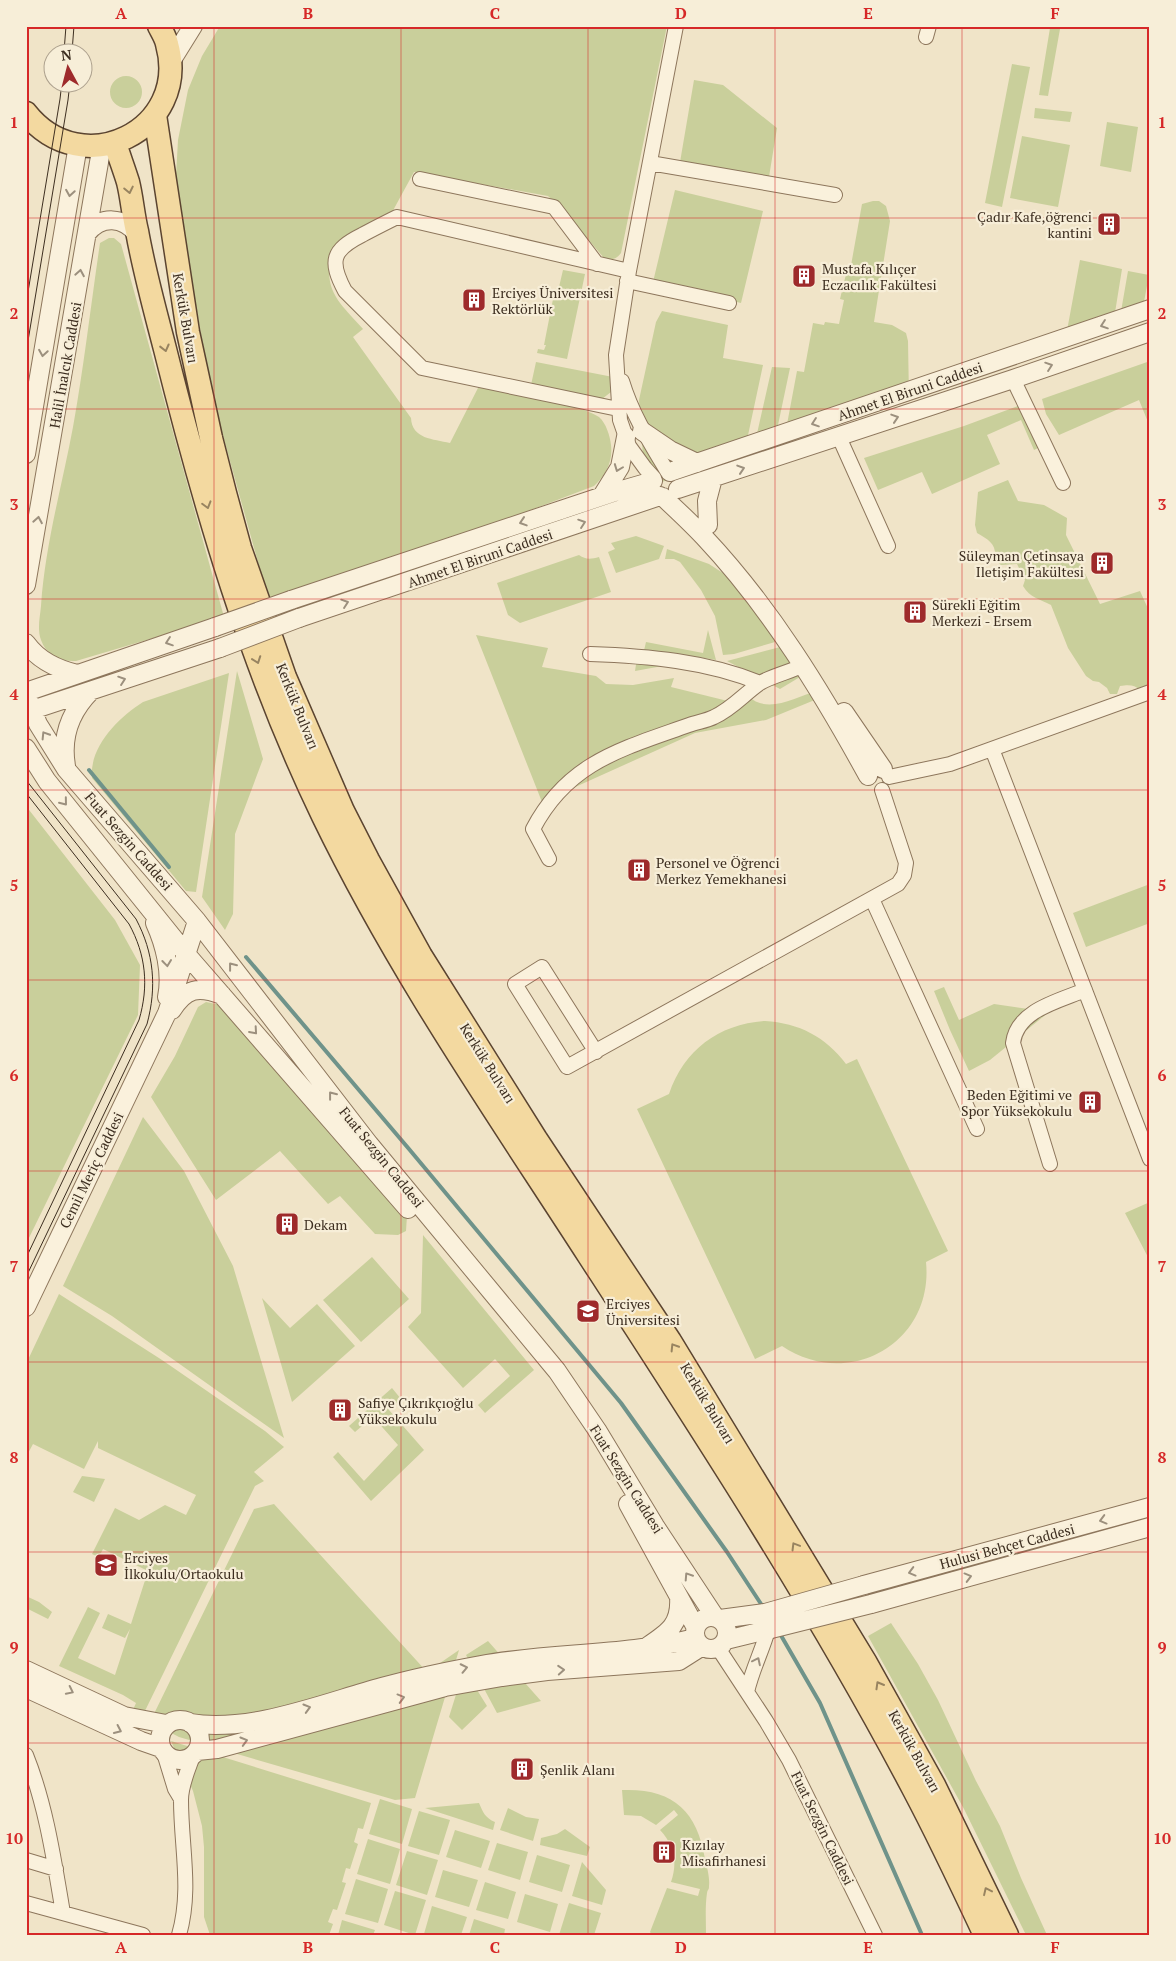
<svg xmlns="http://www.w3.org/2000/svg" width="1176" height="1961" viewBox="0 0 1176 1961" font-family="'PT Serif',serif">
<rect width="100%" height="100%" fill="#f0e4c8"/>
<!-- green -->
<path fill="#c9cf9b" d="M220,26H667L621,253C617,259 611,261 604,258L565,212L548,196L414,172L390,216L330,264C325,294 345,308 363,329L353,337L411,418C412,439 433,439 450,443L479,386C503,392 527,397 551,402C567,406 585,408 599,417C606,423 610,436 611,445C613,461 606,475 594,486L386,565L269,602L212,396L190,272L176,176L178,140L188,90L202,56Z
M1050,28L1060,29L1048,96L1039,95Z
M1012,64L1030,67L1002,207L985,203Z
M110 92a16 16 0 1 1 32 0a16 16 0 1 1-32 0Z
M694,80L723,85L777,128L768,183L679,168Z
M1035,108L1072,112L1070,122L1034,118Z
M1107,122L1138,127L1131,172L1100,166Z
M1022,136L1070,145L1058,207L1010,198Z
M675,190L763,211L741,303L653,282Z
M873,201H879L886,206L890,221L874,322L892,325L906,333L908,341L909,398L785,435L797,371L804,372L813,323L824,325L825,322L839,324L844,300L840,299L847,270L850,271L862,204Z
M109,238H114L121,244L224,617L76,661C61,662 46,655 41,640C37,629 40,617 41,606C45,545 62,486 73,427C84,366 91,304 100,243Z
M1080,260L1122,269L1113,325L1064,347Z
M563,270L585,274L567,359L537,353L538,349L544,350L546,345H544L554,294L559,287Z
M1128,271L1149,275L1141,318L1119,323Z
M662,311L728,325L723,358L763,365L744,454L656,484L643,456L639,400L656,322Z
M1150,361V427L1139,400L1059,435L1046,414L1042,399Z
M536,362L613,377L611,392L602,399L531,385Z
M772,367L790,368L774,444L767,448L759,450L754,447Z
M1018,406L1026,410L1042,446L1034,450L1021,420L987,435L1000,464L932,494L922,472L878,490L864,458L964,426Z
M1008,480L1018,501L1044,505L1067,518L1066,535L1100,604L1140,591L1150,613V699C1137,690 1139,683 1120,686L1117,694H1110L1107,688L1099,682L1093,681L1086,676L1068,648L1051,605C1040,599 1030,598 1023,586L1025,580L1017,564L1001,565L995,560C997,544 989,540 977,533L975,525L978,492Z
M636,536L664,546L659,559L616,573L608,552L615,549L611,543Z
M667,549L709,564L726,575L782,640L734,654L723,655L715,616L701,590L680,562L674,559H665Z
M579,555C586,560 591,559 599,557L611,592L520,623L508,615L497,583Z
M708,630L716,660L680,654L679,663L635,671L637,658L642,659L646,642L703,653Z
M476,635L548,648L542,667L596,676L606,684L633,685L674,678L671,687L744,705L748,696C768,715 795,697 817,691L822,697L766,720L695,733L542,802Z
M784,646L805,674L780,689L727,661Z
M237,671L263,759L235,834L233,914L225,930L202,897Z
M229,673L196,892L186,891L92,778C89,747 118,718 143,702Z
M26,806L115,920L140,965L138,1015L26,1244Z
M1150,884V923L1086,947L1073,913Z
M944,987L959,1020L994,1004L1049,1012L990,1060L969,1071L950,1030L934,991Z
M206,1002L221,1005L407,1216L406,1231L398,1235L375,1234L340,1196L328,1204L280,1151L216,1200L151,1097L175,1056L198,1007Z
M765,1021C799,1023 826,1037 846,1064L857,1059L948,1251L926,1262C934,1343 849,1391 782,1346L755,1359L637,1109L669,1094C684,1050 719,1024 765,1021Z
M143,1117L184,1171L233,1266L284,1438L112,1316L63,1286Z
M1150,1202V1261L1125,1213Z
M423,1235L534,1370L485,1413L478,1405L510,1376L495,1359L463,1388L408,1327L421,1313Z
M372,1257L409,1299L361,1342L323,1300Z
M59,1294L162,1360L265,1431L284,1447L254,1472L264,1481L255,1486L142,1717L132,1712L136,1703L123,1695L59,1666L88,1607L100,1613L78,1658L115,1675L130,1629L125,1638L102,1628L108,1614L131,1624L148,1571L103,1549L99,1557L92,1554L115,1508L139,1520L165,1505L186,1515L196,1495L98,1448V1441L84,1469L33,1444L26,1457V1364Z
M262,1298L290,1328L317,1304L355,1346L292,1402Z
M392,1388L401,1399L389,1410L424,1450L371,1501L333,1457L338,1452L364,1481L398,1445L375,1419L370,1423L368,1421L355,1432L349,1426Z
M82,1476L105,1479L94,1502L73,1492Z
M274,1504L427,1672L459,1650L415,1798L395,1800L179,1737L150,1722L254,1509Z
M26,1596L39,1602L52,1612L48,1619L26,1608Z
M891,1623L918,1664L938,1700L976,1781L1000,1826L1021,1878L1047,1935H1026L964,1809L868,1636Z
M488,1641L541,1701L497,1713L466,1655Z
M464,1669L487,1706L462,1730L449,1717Z
M171,1741L371,1803L363,1829L358,1828L354,1842L358,1844L350,1869L346,1868L342,1882L346,1883L337,1910L333,1909L328,1922L333,1924L329,1935H210L204,1917V1847L202,1826L193,1791Z
M622,1790C672,1788 697,1810 705,1859C707,1867 710,1878 709,1886C709,1891 708,1888 707,1893C705,1906 706,1921 706,1935H652L650,1932L667,1888L698,1896L700,1889L671,1882C678,1862 674,1845 660,1830L678,1815L674,1810L656,1825L641,1816L624,1815Z
M380,1799L412,1809L402,1844L369,1834Z
M479,1803C483,1812 485,1818 495,1822L493,1830L425,1808Z
M508,1808L526,1817L539,1819L533,1841L500,1830Z
M419,1811L450,1820L439,1855L408,1846Z
M565,1829L590,1847L587,1856L540,1845L541,1838L557,1834Z
M455,1830L490,1841L481,1868L446,1857Z
M368,1839L400,1849L390,1884L357,1874Z
M497,1843L528,1852L520,1880L488,1870Z
M407,1851L438,1860L427,1895L396,1885Z
M537,1855L570,1865L562,1892L529,1882Z
M582,1862L606,1890L602,1905L572,1896Z
M443,1870L478,1880L469,1907L435,1897Z
M356,1879L388,1889L378,1923L345,1914Z
M485,1882L516,1892L508,1919L476,1910Z
M395,1891L426,1900L415,1935L384,1925Z
M525,1894L558,1904L550,1932L517,1922Z
M569,1903L601,1913L594,1935H559Z
M432,1906L467,1917L461,1935L424,1934Z
M474,1919L505,1929L504,1935H469Z
M342,1920L375,1930L373,1935H338Z"/>
<g fill="none" stroke-linecap="round" stroke-linejoin="round">
<!-- stream -->
<path stroke="#6f938a" stroke-width="4" d="M89,770L169,867
M246,957L409,1149L621,1403L727,1552L763,1607
M779,1632L820,1703L922,1935"/>
<!-- minor casing -->
<g stroke="#8d765c" stroke-width="16">
<path id="minor" d="M926,37L929,26
M650,163L835,195
M420,179L554,207L597,264
M627,281L729,303
M1013,379L1063,483
M622,381C632,414 649,441 667,471
M618,409L422,368L345,291C329,261 332,250 362,235C373,229 385,223 397,217L629,271
M839,437L888,546
M654,478L645,468L629,446L620,420L616,355L629,271L676,26
M590,654C647,656 707,661 760,683
M992,749L1150,1159
M889,777L950,764L1150,692
M549,859L533,829C568,762 622,749 689,725C697,722 706,721 714,717C732,709 744,694 760,683C772,676 789,672 802,666
M872,899L977,1129
M596,1052L542,967L515,984L567,1067L898,884L904,875L906,863L882,790
M1050,1164L1013,1043C1017,1010 1059,1001 1085,990
M718,1648L766,1721L789,1760L875,1935
M747,1692C752,1670 762,1651 768,1630
M164,1753L175,1789L181,1799
M26,1755C46,1805 54,1860 63,1913
M26,1860L56,1869
M26,1903L143,1935
M179,1935C192,1889 181,1847 181,1800C181,1785 188,1770 193,1756"/>
</g>
<!-- tertiary casing -->
<g stroke="#8d765c" stroke-width="20">
<path id="tertiary" d="M170,63L193,26
M87,233C102,215 123,217 137,234
M642,431L670,450L697,463
M26,454L78,145
M670,472L1150,309
M678,489L1013,379L1150,332
M602,496L620,467L626,437
M663,497C677,510 691,523 704,537C770,607 822,692 868,776
M708,525L707,501L713,478
M26,585L102,145
M291,600L615,492L653,481
M299,618L660,496
M26,643C39,661 57,669 77,674
M26,692L215,627
M26,694L38,724L66,769L197,921L369,1144L557,1371L597,1430L655,1526L715,1617
M26,712L220,648
M844,712L883,769
M26,748L47,781L187,955L408,1209
M66,766C61,737 70,712 91,691
M155,923C165,945 172,973 167,997
M172,1010C186,988 198,986 222,995
M26,1307L167,1013L197,921
M628,1504L695,1626
M864,1585L1150,1507
M871,1604L1150,1527
M695 1633a16 16 0 1 1 32 0a16 16 0 1 1-32 0Z
M720,1619L765,1613
M726,1640L771,1629
M648,1646C669,1632 681,1624 679,1597
M26,1670L124,1716L166,1724
M26,1688L141,1741L161,1748
M160 1740a20 20 0 1 1 40 0a20 20 0 1 1-40 0Z
M190,1723C251,1733 323,1703 382,1687C414,1678 448,1671 481,1665C552,1652 625,1656 695,1638
M197,1751L217,1749L445,1687L502,1677L547,1671L679,1661L701,1647"/>
</g>
<!-- primary casing -->
<g stroke="#5b4430" stroke-width="25">
<path id="primary" d="M26,113C82,184 191,130 167,44C166,38 162,32 159,26
M155,115L188,332L211,438L225,493L240,548L285,677L343,811L368,860L421,956L536,1139L670,1341L866,1663L934,1785L1007,1935
M115,143C119,156 124,169 128,182C132,198 133,215 137,231C144,271 155,310 165,349C205,509 251,667 323,816C398,971 496,1112 589,1256C702,1430 817,1606 914,1790C939,1837 962,1886 985,1935"/>
</g>
<!-- minor -->
<use href="#minor" stroke="#faf1dc" stroke-width="14"/>
<!-- tertiary -->
<use href="#tertiary" stroke="#faf1dc" stroke-width="18"/>
<!-- primary -->
<use href="#primary" stroke="#f3d9a0" stroke-width="22"/>
<!-- tram -->
<path stroke="#3d2e20" stroke-width="1" d="M64,52L66,26
M72,52L74,26
M26,304L60,99L62,82
M26,353L68,100L70,82
M26,780L136,919C154,953 157,987 147,1024L26,1277
M26,793L129,924C146,955 149,986 139,1020L26,1258"/>
<!-- tertiary-bridge casing -->
<g stroke="#8d765c" stroke-width="20" stroke-linecap="butt">
<path id="tertiary-bridge" d="M215,627L291,600
M220,648L299,618
M765,1613L864,1585
M771,1629L871,1604"/>
</g>
<!-- tertiary-bridge -->
<use href="#tertiary-bridge" stroke="#faf1dc" stroke-width="18"/>
</g>
<!-- one-way arrows -->
<defs><path id="oneway-chevron" d="M-2-3.5L2.5 0L-2 3.5" fill="none" stroke-width="1.6" stroke-linecap="round" stroke-linejoin="round" transform="scale(1.25)"/></defs>
<g stroke="#988460">
<use href="#oneway-chevron" transform="translate(129 190) rotate(78)"/>
<use href="#oneway-chevron" transform="translate(165 348) rotate(76)"/>
<use href="#oneway-chevron" transform="translate(207 505) rotate(74)"/>
<use href="#oneway-chevron" transform="translate(257 660) rotate(70)"/>
<use href="#oneway-chevron" transform="translate(674 1347) rotate(-122)"/>
<use href="#oneway-chevron" transform="translate(795 1546) rotate(-121)"/>
<use href="#oneway-chevron" transform="translate(879 1685) rotate(-120)"/>
<use href="#oneway-chevron" transform="translate(987 1891) rotate(-115)"/>
</g>
<g stroke="#9c907e">
<use href="#oneway-chevron" transform="translate(70 193) rotate(99)"/>
<use href="#oneway-chevron" transform="translate(80 273) rotate(-80)"/>
<use href="#oneway-chevron" transform="translate(1104 325) rotate(161)"/>
<use href="#oneway-chevron" transform="translate(43 353) rotate(99)"/>
<use href="#oneway-chevron" transform="translate(1049 366) rotate(-19)"/>
<use href="#oneway-chevron" transform="translate(895 418) rotate(-18)"/>
<use href="#oneway-chevron" transform="translate(815 423) rotate(161)"/>
<use href="#oneway-chevron" transform="translate(618 468) rotate(111)"/>
<use href="#oneway-chevron" transform="translate(741 469) rotate(-18)"/>
<use href="#oneway-chevron" transform="translate(38 520) rotate(-80)"/>
<use href="#oneway-chevron" transform="translate(523 522) rotate(162)"/>
<use href="#oneway-chevron" transform="translate(582 523) rotate(-19)"/>
<use href="#oneway-chevron" transform="translate(345 603) rotate(-19)"/>
<use href="#oneway-chevron" transform="translate(169 642) rotate(161)"/>
<use href="#oneway-chevron" transform="translate(122 680) rotate(-19)"/>
<use href="#oneway-chevron" transform="translate(45 735) rotate(-122)"/>
<use href="#oneway-chevron" transform="translate(64 802) rotate(51)"/>
<use href="#oneway-chevron" transform="translate(167 963) rotate(83)"/>
<use href="#oneway-chevron" transform="translate(232 966) rotate(-128)"/>
<use href="#oneway-chevron" transform="translate(254 1031) rotate(49)"/>
<use href="#oneway-chevron" transform="translate(332 1095) rotate(-128)"/>
<use href="#oneway-chevron" transform="translate(1103 1520) rotate(165)"/>
<use href="#oneway-chevron" transform="translate(912 1572) rotate(165)"/>
<use href="#oneway-chevron" transform="translate(688 1576) rotate(-123)"/>
<use href="#oneway-chevron" transform="translate(968 1577) rotate(-15)"/>
<use href="#oneway-chevron" transform="translate(757 1661) rotate(-64)"/>
<use href="#oneway-chevron" transform="translate(464 1668) rotate(-12)"/>
<use href="#oneway-chevron" transform="translate(561 1670) rotate(-4)"/>
<use href="#oneway-chevron" transform="translate(70 1691) rotate(26)"/>
<use href="#oneway-chevron" transform="translate(401 1698) rotate(-15)"/>
<use href="#oneway-chevron" transform="translate(307 1708) rotate(-16)"/>
<use href="#oneway-chevron" transform="translate(118 1730) rotate(25)"/>
<use href="#oneway-chevron" transform="translate(244 1741) rotate(-16)"/>
</g>
<!-- grid -->
<path fill="none" stroke="#d62828" stroke-width="1" stroke-opacity="0.55" d="M214,26V1935M401,26V1935M588,26V1935M775,26V1935M962,26V1935M26,218H1150M26,409H1150M26,599H1150M26,790H1150M26,980H1150M26,1171H1150M26,1362H1150M26,1552H1150M26,1743H1150"/>
<!-- icons -->
<defs>
<g id="building-square" transform="scale(1.25)"><rect x="-9" y="-9" width="18" height="18" rx="4" fill="#9e2a2b" stroke="#f7eed8"/><path d="M-4-6H4V6H1V3H-1V6H-4ZM-2.5-4.3h1.7v1.8h-1.7ZM.8-4.3h1.7v1.8H.8ZM-2.5-1h1.7V.8h-1.7ZM.8-1h1.7V.8H.8Z" fill="#fff"/></g>
<g id="university-square" transform="scale(1.25)"><rect x="-9" y="-9" width="18" height="18" rx="4" fill="#9e2a2b" stroke="#f7eed8"/><path d="M0-5L7-2L0 1L-7-2ZM-4 1L0 2.5L4 1V4Q0 6-4 4Z" fill="#fff"/></g>
<g id="school-square" transform="scale(1.25)"><rect x="-9" y="-9" width="18" height="18" rx="4" fill="#9e2a2b" stroke="#f7eed8"/><path d="M0-5L7-2L0 1L-7-2ZM-4 1L0 2.5L4 1V4Q0 6-4 4Z" fill="#fff"/></g>
</defs>
<g fill-rule="evenodd">
<use href="#building-square" x="1109" y="224"/>
<use href="#building-square" x="804" y="276"/>
<use href="#building-square" x="474" y="300"/>
<use href="#building-square" x="1102" y="563"/>
<use href="#building-square" x="915" y="612"/>
<use href="#building-square" x="639" y="870"/>
<use href="#building-square" x="1090" y="1102"/>
<use href="#building-square" x="287" y="1224"/>
<use href="#university-square" x="588" y="1311"/>
<use href="#building-square" x="340" y="1410"/>
<use href="#school-square" x="106" y="1565"/>
<use href="#building-square" x="522" y="1769"/>
<use href="#building-square" x="664" y="1852"/>
</g>
<g text-anchor="middle" dominant-baseline="central" stroke-width="4.5" stroke-linejoin="round" paint-order="stroke">
<!-- poi labels -->
<g font-size="14" fill="#3d2e20" stroke="#f7eed8" text-anchor="start">
<text x="1092" y="216" text-anchor="end">Çadır Kafe,öğrenci<tspan x="1092" dy="16">kantini</tspan></text>
<text x="822" y="268">Mustafa Kılıçer<tspan x="822" dy="16">Eczacılık Fakültesi</tspan></text>
<text x="492" y="292">Erciyes Üniversitesi<tspan x="492" dy="16">Rektörlük</tspan></text>
<text x="1084" y="555" text-anchor="end">Süleyman Çetinsaya<tspan x="1084" dy="16">Iletişim Fakültesi</tspan></text>
<text x="932" y="604">Sürekli Eğitim<tspan x="932" dy="16">Merkezi - Ersem</tspan></text>
<text x="656" y="862">Personel ve Öğrenci<tspan x="656" dy="16">Merkez Yemekhanesi</tspan></text>
<text x="1072" y="1094" text-anchor="end">Beden Eğitimi ve<tspan x="1072" dy="16">Spor Yüksekokulu</tspan></text>
<text x="304" y="1224">Dekam</text>
<text x="606" y="1303">Erciyes<tspan x="606" dy="16">Üniversitesi</tspan></text>
<text x="358" y="1402">Safiye Çıkrıkçıoğlu<tspan x="358" dy="16">Yüksekokulu</tspan></text>
<text x="124" y="1557">Erciyes<tspan x="124" dy="16">İlkokulu/Ortaokulu</tspan></text>
<text x="540" y="1769">Şenlik Alanı</text>
<text x="682" y="1844">Kızılay<tspan x="682" dy="16">Misafirhanesi</tspan></text>
</g>
<!-- street labels -->
<g font-size="14" fill="#3d2e20" stroke="#f7eed8">
<text transform="translate(186 318) rotate(80)">Kerkük Bulvarı</text>
<text transform="translate(65 365) rotate(-80)">Halil İnalcık Caddesi</text>
<text transform="translate(910 391) rotate(-19)">Ahmet El Biruni Caddesi</text>
<text transform="translate(480 558) rotate(-19)">Ahmet El Biruni Caddesi</text>
<text transform="translate(298 706) rotate(68)">Kerkük Bulvarı</text>
<text transform="translate(129 841) rotate(49)">Fuat Sezgin Caddesi</text>
<text transform="translate(488 1063) rotate(58)">Kerkük Bulvarı</text>
<text transform="translate(382 1157) rotate(51)">Fuat Sezgin Caddesi</text>
<text transform="translate(91 1170) rotate(-64)">Cemil Meriç Caddesi</text>
<text transform="translate(708 1403) rotate(59)">Kerkük Bulvarı</text>
<text transform="translate(627 1479) rotate(58)">Fuat Sezgin Caddesi</text>
<text transform="translate(1007 1546) rotate(-15)">Hulusi Behçet Caddesi</text>
<text transform="translate(915 1751) rotate(61)">Kerkük Bulvarı</text>
<text transform="translate(823 1828) rotate(64)">Fuat Sezgin Caddesi</text>
</g>
</g>
<!-- border -->
<rect width="1176" height="1961" fill="none" stroke="#f7eed8" stroke-width="55"/>
<!-- north arrow -->
<g transform="translate(68 68) rotate(353)"><circle r="24" fill="#f7eed8" stroke="#ada18e"/>
<path d="M0-4L9 19L0 12L-9 19Z" fill="#9e2a2b"/>
<text y="-8" font-size="14" font-weight="bold" text-anchor="middle" fill="#3d2e20">N</text>
</g>
<rect x="28" y="28" width="1120" height="1906" fill="none" stroke="#d62828" stroke-width="2"/>
<g font-size="16" text-anchor="middle" font-weight="bold" fill="#d62828">
<text x="121" y="19">A</text>
<text x="308" y="19">B</text>
<text x="495" y="19">C</text>
<text x="681" y="19">D</text>
<text x="868" y="19">E</text>
<text x="1055" y="19">F</text>
<text x="14" y="128">1</text>
<text x="1162" y="128">1</text>
<text x="14" y="319">2</text>
<text x="1162" y="319">2</text>
<text x="14" y="510">3</text>
<text x="1162" y="510">3</text>
<text x="14" y="700">4</text>
<text x="1162" y="700">4</text>
<text x="14" y="891">5</text>
<text x="1162" y="891">5</text>
<text x="14" y="1081">6</text>
<text x="1162" y="1081">6</text>
<text x="14" y="1272">7</text>
<text x="1162" y="1272">7</text>
<text x="14" y="1463">8</text>
<text x="1162" y="1463">8</text>
<text x="14" y="1653">9</text>
<text x="1162" y="1653">9</text>
<text x="14" y="1844">10</text>
<text x="1162" y="1844">10</text>
<text x="121" y="1953">A</text>
<text x="308" y="1953">B</text>
<text x="495" y="1953">C</text>
<text x="681" y="1953">D</text>
<text x="868" y="1953">E</text>
<text x="1055" y="1953">F</text>
</g>
</svg>
